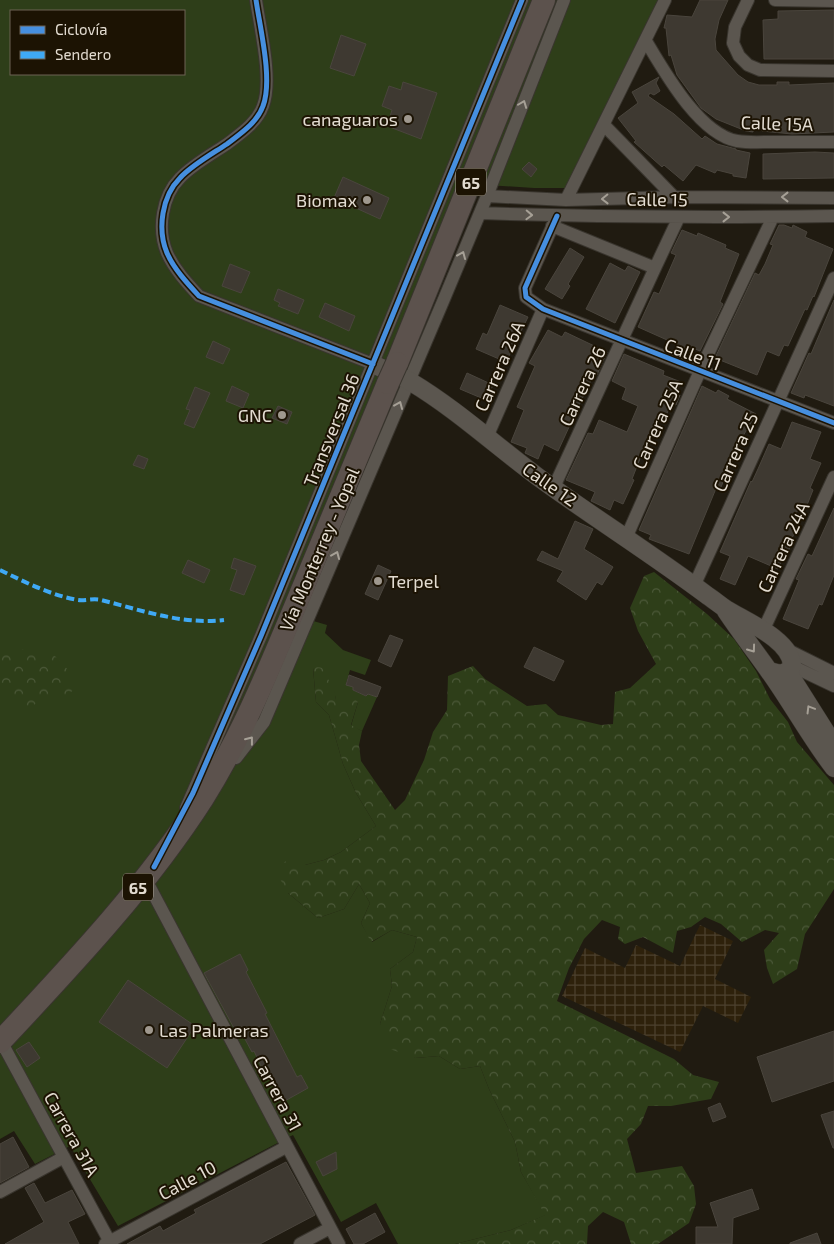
<svg xmlns="http://www.w3.org/2000/svg" width="834" height="1244" viewBox="0 0 834 1244" font-family="'Exo 2',sans-serif">
<defs>
<pattern id="industrial-grid" width="8" height="8" patternUnits="userSpaceOnUse" patternTransform="scale(1.25)"><rect width="8" height="8" fill="#2e210b"/><path d="M0 4h8M4 0v8" fill="none" stroke="#4c412e"/></pattern>
<pattern id="forest-crowns" width="20" height="18" patternUnits="userSpaceOnUse" patternTransform="scale(1.25)"><rect width="20" height="18" fill="#2e3e19"/><path d="M2 6a3 3 0 1 1 6 0M12 15a3 3 0 1 1 6 0" fill="none" stroke="#4c5939"/></pattern>
</defs>
<rect width="100%" height="100%" fill="#201b11"/>
<!-- industrial -->
<path fill="url(#industrial-grid)" d="M700,925L733,941L715,979L751,997L738,1023L703,1006L680,1052L562,996L585,948L625,968L636,945L680,966Z"/>
<!-- grass -->
<path fill="#2e3e19" fill-rule="evenodd" d="M0,0H659L567,188H534L471,184L293,615L327,625L325,633L343,650L371,660L365,675L350,670L346,684L353,687V690L366,696L368,694L377,697L362,731L351,726L358,702L336,700C333,681 328,679 313,668L316,702L329,715L343,764L356,793L376,826L341,852L324,860L305,865L288,893L318,918L344,909L359,884L370,903L361,923L372,942L392,930L417,937L413,952L390,969L392,986L380,1024L415,1058L439,1056L460,1069L480,1066L489,1089L515,1142L521,1172L546,1215L511,1230L455,1244H398L376,1203L341,1222L293,1135L118,1226L70,1146L35,1164L14,1131L0,1139ZM11,11H184V74H11Z"/>
<!-- forest -->
<path fill="url(#forest-crowns)" d="M654,572L707,614L734,639L756,671L770,699L788,722L797,742L834,785V889L805,934L797,969L773,984L767,968L764,950L779,933L765,930L742,942L721,924L705,917L691,927L677,931L673,953L643,937L625,944L618,939L620,927L602,920L584,939L569,968L557,1001L674,1059L693,1075L719,1082L711,1099L671,1106H648L641,1124L627,1139L636,1173L682,1166L694,1186L696,1204L689,1223L658,1244H631L624,1222L603,1212L588,1226L587,1244H455L511,1230L545,1215L521,1172L515,1142L489,1089L480,1066L460,1069L439,1056L415,1058L390,1049L380,1024L392,986L390,969L413,952L417,937L392,930L371,942L361,923L370,903L359,884L344,909L318,918L288,893L276,872L289,857L305,865L324,860L341,852L376,826L356,793L343,764L329,715L316,702L313,667L326,668L327,678L334,686L336,700L351,696L358,702L351,725L362,731L359,745L361,761L395,810L405,800L424,760L433,732L447,710L448,676L473,666L485,679L527,706L546,704L558,715L601,725L613,724L615,692L630,688L656,664L638,631L630,608L644,576Z
M23,649L55,656L72,674L73,690L63,701L43,696L33,706H17L0,692V656Z"/>
<!-- building -->
<path fill="#3e3931" stroke="#4a453d" d="M700,0H728L719,20L715,39L716,50L738,75L748,82L759,85H777V82H789V85L834,83V132L792,134L762,131V121L755,120L753,132L746,131L716,119L701,108L677,75L671,55L669,56L666,28H664L667,15L692,17Z
M834,10V59H764L763,20L778,19V11Z
M341,35L366,44L354,76L330,68Z
M659,77L656,83L660,91L654,95L650,93L648,96L674,114L702,139L705,136L717,144L736,149V150L750,153L746,178L733,176V174L717,170L715,173L696,165L683,181L664,165L662,167L634,142L636,141L618,118L638,103L632,92Z
M403,82L437,93L421,139L387,126L392,110L382,106L389,86L401,90Z
M815,152L834,153V178L763,179V154Z
M529,162L537,169L531,177L522,169Z
M343,177L389,198L380,219L334,198Z
M779,225H784L792,228L793,225L807,232L805,237L833,249L814,297L813,296L807,310L805,309L788,346L784,345L779,356L767,351L757,375L715,358L755,273L759,275L765,264L773,245L770,244Z
M682,230L697,236L698,233L726,245L725,248L739,254L720,302L723,304L700,351L695,349L694,352L638,327L654,292L659,294L676,255L671,253Z
M570,248L584,257L568,284L570,286L562,299L545,289Z
M610,263L625,271L628,266L640,272L615,323L586,309Z
M230,264L250,272L241,293L222,286Z
M278,289L304,300L298,314L278,306L280,303L274,300Z
M834,300V406L805,395L804,398L791,393L809,353L811,354Z
M325,303L355,316L349,331L319,317Z
M500,305L528,317L506,362L476,349L483,333L487,335Z
M548,330L562,337L565,332L607,352L597,375L594,374L581,401L558,451L544,444L538,459L525,453L527,448L511,442L524,410L517,407L535,366L529,363Z
M213,341L230,349L223,364L206,357Z
M624,354L664,371L663,375L681,382L676,393L680,395L676,405L674,404L668,411L665,418L657,415L632,479L634,480L623,504L614,500L610,510L591,501L595,492L566,480L588,433L593,434L599,420L627,432L638,406L622,399L626,388L612,381Z
M467,373L493,385L486,400L460,389Z
M232,386L249,394L243,408L226,401Z
M702,386L716,393L718,390L729,396L727,399L756,414L743,436L721,487L717,486L689,554L649,539L651,535L639,530Z
M195,387L210,393L194,428L184,424L190,410L186,409Z
M278,406L292,412L287,424L272,418Z
M792,422L821,432L810,459L821,463L810,488L813,490L807,505L801,502L791,526L797,528L790,542L792,543L786,556L784,555L778,569L748,556L735,585L720,579L730,556L720,552L751,481L752,482L758,469L769,444L781,449Z
M138,455L148,459L144,469L133,465Z
M834,508V575L822,605L819,604L808,629L783,619L799,580L796,579L808,554L812,556Z
M575,521L593,529L584,549L613,567L602,585L597,582L586,600L557,581L563,571L537,560L542,551L558,559Z
M234,558L256,566L244,595L230,590L237,570L231,568Z
M188,560L210,570L204,583L182,573Z
M378,565L391,571L378,600L365,594Z
M390,635L403,640L391,667L378,661Z
M534,647L564,661L554,681L524,667Z
M349,675L381,687L377,697L368,694L366,696L353,690V687L346,685Z
M240,954L248,970L246,972L267,1013L265,1014L297,1077L301,1075L308,1088L283,1102L269,1078L267,1079L254,1051L252,1052L239,1028L235,1030L204,973Z
M128,980L195,1026L167,1068L99,1022Z
M834,1031V1081L772,1102L757,1057Z
M29,1042L40,1058L27,1067L16,1050Z
M720,1103L726,1117L713,1122L708,1108Z
M834,1111V1148H833L821,1115Z
M13,1137L29,1167L0,1183V1144Z
M336,1152L337,1169L323,1176L316,1162Z
M286,1162L315,1215L260,1244H127L160,1226L163,1231L172,1226L196,1213L194,1210Z
M34,1183L45,1203L72,1190L85,1214L68,1222L79,1244H5L44,1222L25,1188Z
M752,1189L759,1209L733,1218L732,1244H696V1227H718L710,1203Z
M375,1213L385,1232L363,1244H354L346,1229Z
M817,1233L821,1244H790V1243Z"/>
<g fill="none" stroke-linecap="round" stroke-linejoin="round">
<!-- street casing -->
<g stroke="#39352e" stroke-width="14">
<path id="street" d="M256,0C260,28 273,80 263,106C257,123 240,134 227,144C212,154 192,165 180,178C162,196 157,229 167,253C174,269 187,283 199,296L373,364
M748,0L735,27L733,43L739,56L748,65L760,70L834,71
M775,0L834,1
M646,41C664,71 699,134 737,141C749,143 761,142 772,142C793,142 813,142 834,142
M604,125L674,197
M487,196L566,200L674,197L834,198
M566,200L665,0
M480,213C598,217 716,218 834,216
M557,216L525,288L526,297L543,309L834,423
M552,226L655,268
M487,437L543,309
M554,487L655,268L679,217
M626,538L700,371L773,217
M694,586L834,278
M763,631L834,477
M786,649L834,673
M792,666L834,686
M236,758L264,722L444,299L487,196L564,0
M186,808L261,636L522,0
M145,878L339,1244
M1,1041L111,1244
M0,1192L64,1157
M105,1244L286,1147
M300,1244L330,1228"/>
</g>
<!-- secondary casing -->
<g stroke="#39352e" stroke-width="19">
<path id="secondary" d="M373,364C385,370 399,375 411,382C456,409 495,445 538,477C593,517 652,554 708,596C714,600 720,605 726,609C745,621 792,640 792,666C786,676 778,674 768,670
M726,611C740,632 755,651 769,671C792,703 810,737 834,768
M788,672L834,745"/>
</g>
<!-- highway casing -->
<g stroke="#39352e" stroke-width="24">
<path id="highway" d="M397,363L544,0
M0,1042C72,965 146,887 203,798C242,736 269,669 297,602C327,529 358,456 388,383"/>
</g>
<!-- street -->
<use href="#street" stroke="#5b564f" stroke-width="12"/>
<!-- secondary -->
<use href="#secondary" stroke="#5b564f" stroke-width="18"/>
<!-- highway -->
<use href="#highway" stroke="#5c524d" stroke-width="22"/>
<!-- highway-bridge casing -->
<g stroke="#39352e" stroke-width="24" stroke-linecap="butt">
<path id="highway-bridge" d="M388,383L397,363"/>
</g>
<!-- highway-bridge -->
<use href="#highway-bridge" stroke="#5c524d" stroke-width="22"/>
<!-- quiet -->
<path stroke="#3fa9f5" stroke-width="4" stroke-dasharray="8 4" stroke-linecap="butt" d="M0,570C25,582 50,595 78,600C85,601 93,598 101,600C141,610 182,625 224,620"/>
<!-- cycleway casing -->
<g stroke="#1c1303" stroke-width="8">
<path id="cycleway" d="M256,0C260,28 273,80 263,106C257,123 240,134 227,144C212,154 192,165 180,178C162,196 157,229 167,253C174,269 187,283 199,296L373,364
M557,216L525,288L526,297L543,309L834,423
M154,867L193,793L261,636L522,0"/>
</g>
<!-- cycleway -->
<use href="#cycleway" stroke="#468fdf" stroke-width="5"/>
</g>
<!-- one-way arrows -->
<defs><path id="oneway-chevron" d="M-2-3.5L2.5 0L-2 3.5" fill="none" stroke-width="1.6" stroke-linecap="round" stroke-linejoin="round" transform="scale(1.25)"/></defs>
<g stroke="#a6a096">
<use href="#oneway-chevron" transform="translate(523 104) rotate(-69)"/>
<use href="#oneway-chevron" transform="translate(785 197) rotate(-180)"/>
<use href="#oneway-chevron" transform="translate(605 199) rotate(179)"/>
<use href="#oneway-chevron" transform="translate(529 215) rotate(2)"/>
<use href="#oneway-chevron" transform="translate(726 217)"/>
<use href="#oneway-chevron" transform="translate(462 255) rotate(-67)"/>
<use href="#oneway-chevron" transform="translate(399 405) rotate(-67)"/>
<use href="#oneway-chevron" transform="translate(336 555) rotate(-67)"/>
<use href="#oneway-chevron" transform="translate(752 649) rotate(54)"/>
<use href="#oneway-chevron" transform="translate(810 709) rotate(-121)"/>
<use href="#oneway-chevron" transform="translate(250 740) rotate(-52)"/>
</g>
<!-- markers -->
<g fill="#9f988e" stroke="#1c1303" stroke-width="2">
<circle cx="408" cy="119" r="5"/>
<circle cx="367" cy="200" r="5"/>
<circle cx="282" cy="415" r="5"/>
<circle cx="378" cy="581" r="5"/>
<circle cx="149" cy="1030" r="5"/>
</g>
<g text-anchor="middle" dominant-baseline="central" stroke-width="4" stroke-linejoin="round" paint-order="stroke">
<!-- shield labels -->
<g fill="#1c1303" stroke="#a7a093" stroke-width="1">
<rect x="456" y="168.5" width="30" height="27" rx="4"/>
<rect x="123" y="873.5" width="30" height="27" rx="4"/>
</g>
<g font-size="16" font-weight="bold" fill="#e3dcd1">
<text x="471" y="182">65</text>
<text x="138" y="887">65</text>
</g>
<!-- poi labels -->
<g font-size="18" fill="#e3dcd1" stroke="#1c1303" text-anchor="end">
<text x="398" y="119">canaguaros</text>
<text x="357" y="200">Biomax</text>
<text x="272" y="415">GNC</text>
<text x="388" y="581" text-anchor="start">Terpel</text>
<text x="159" y="1030" text-anchor="start">Las Palmeras</text>
</g>
<!-- street labels -->
<g font-size="18" fill="#e3dcd1" stroke="#1c1303">
<text transform="translate(777 123) rotate(2)">Calle 15A</text>
<text transform="translate(657 199) rotate(1)">Calle 15</text>
<text transform="translate(693 354) rotate(21)">Calle 11</text>
<text transform="translate(499 366) rotate(-66)">Carrera 26A</text>
<text transform="translate(582 386) rotate(-65)">Carrera 26</text>
<text transform="translate(657 424) rotate(-66)">Carrera 25A</text>
<text transform="translate(331 430) rotate(-68)">Transversal 36</text>
<text transform="translate(735 452) rotate(-66)">Carrera 25</text>
<text transform="translate(550 484) rotate(35)">Calle 12</text>
<text transform="translate(783 547) rotate(-65)">Carrera 24A</text>
<text transform="translate(319 549) rotate(-67)">Vía Monterrey - Yopal</text>
<text transform="translate(278 1093) rotate(62)">Carrera 31</text>
<text transform="translate(72 1134) rotate(61)">Carrera 31A</text>
<text transform="translate(187 1180) rotate(-28)">Calle 10</text>
</g>
</g>
<!-- legend -->
<rect x="10" y="10" width="175" height="65" fill="#1c1303" stroke="#6c6355"/>
<rect x="20" y="26" width="25" height="8" fill="#468fdf" stroke="#6c6355"/>
<text x="55" y="35" font-size="15" fill="#e3dcd1">Ciclovía</text>
<rect x="20" y="51" width="25" height="8" fill="#3fa9f5" stroke="#6c6355"/>
<text x="55" y="60" font-size="15" fill="#e3dcd1">Sendero</text>
</svg>
